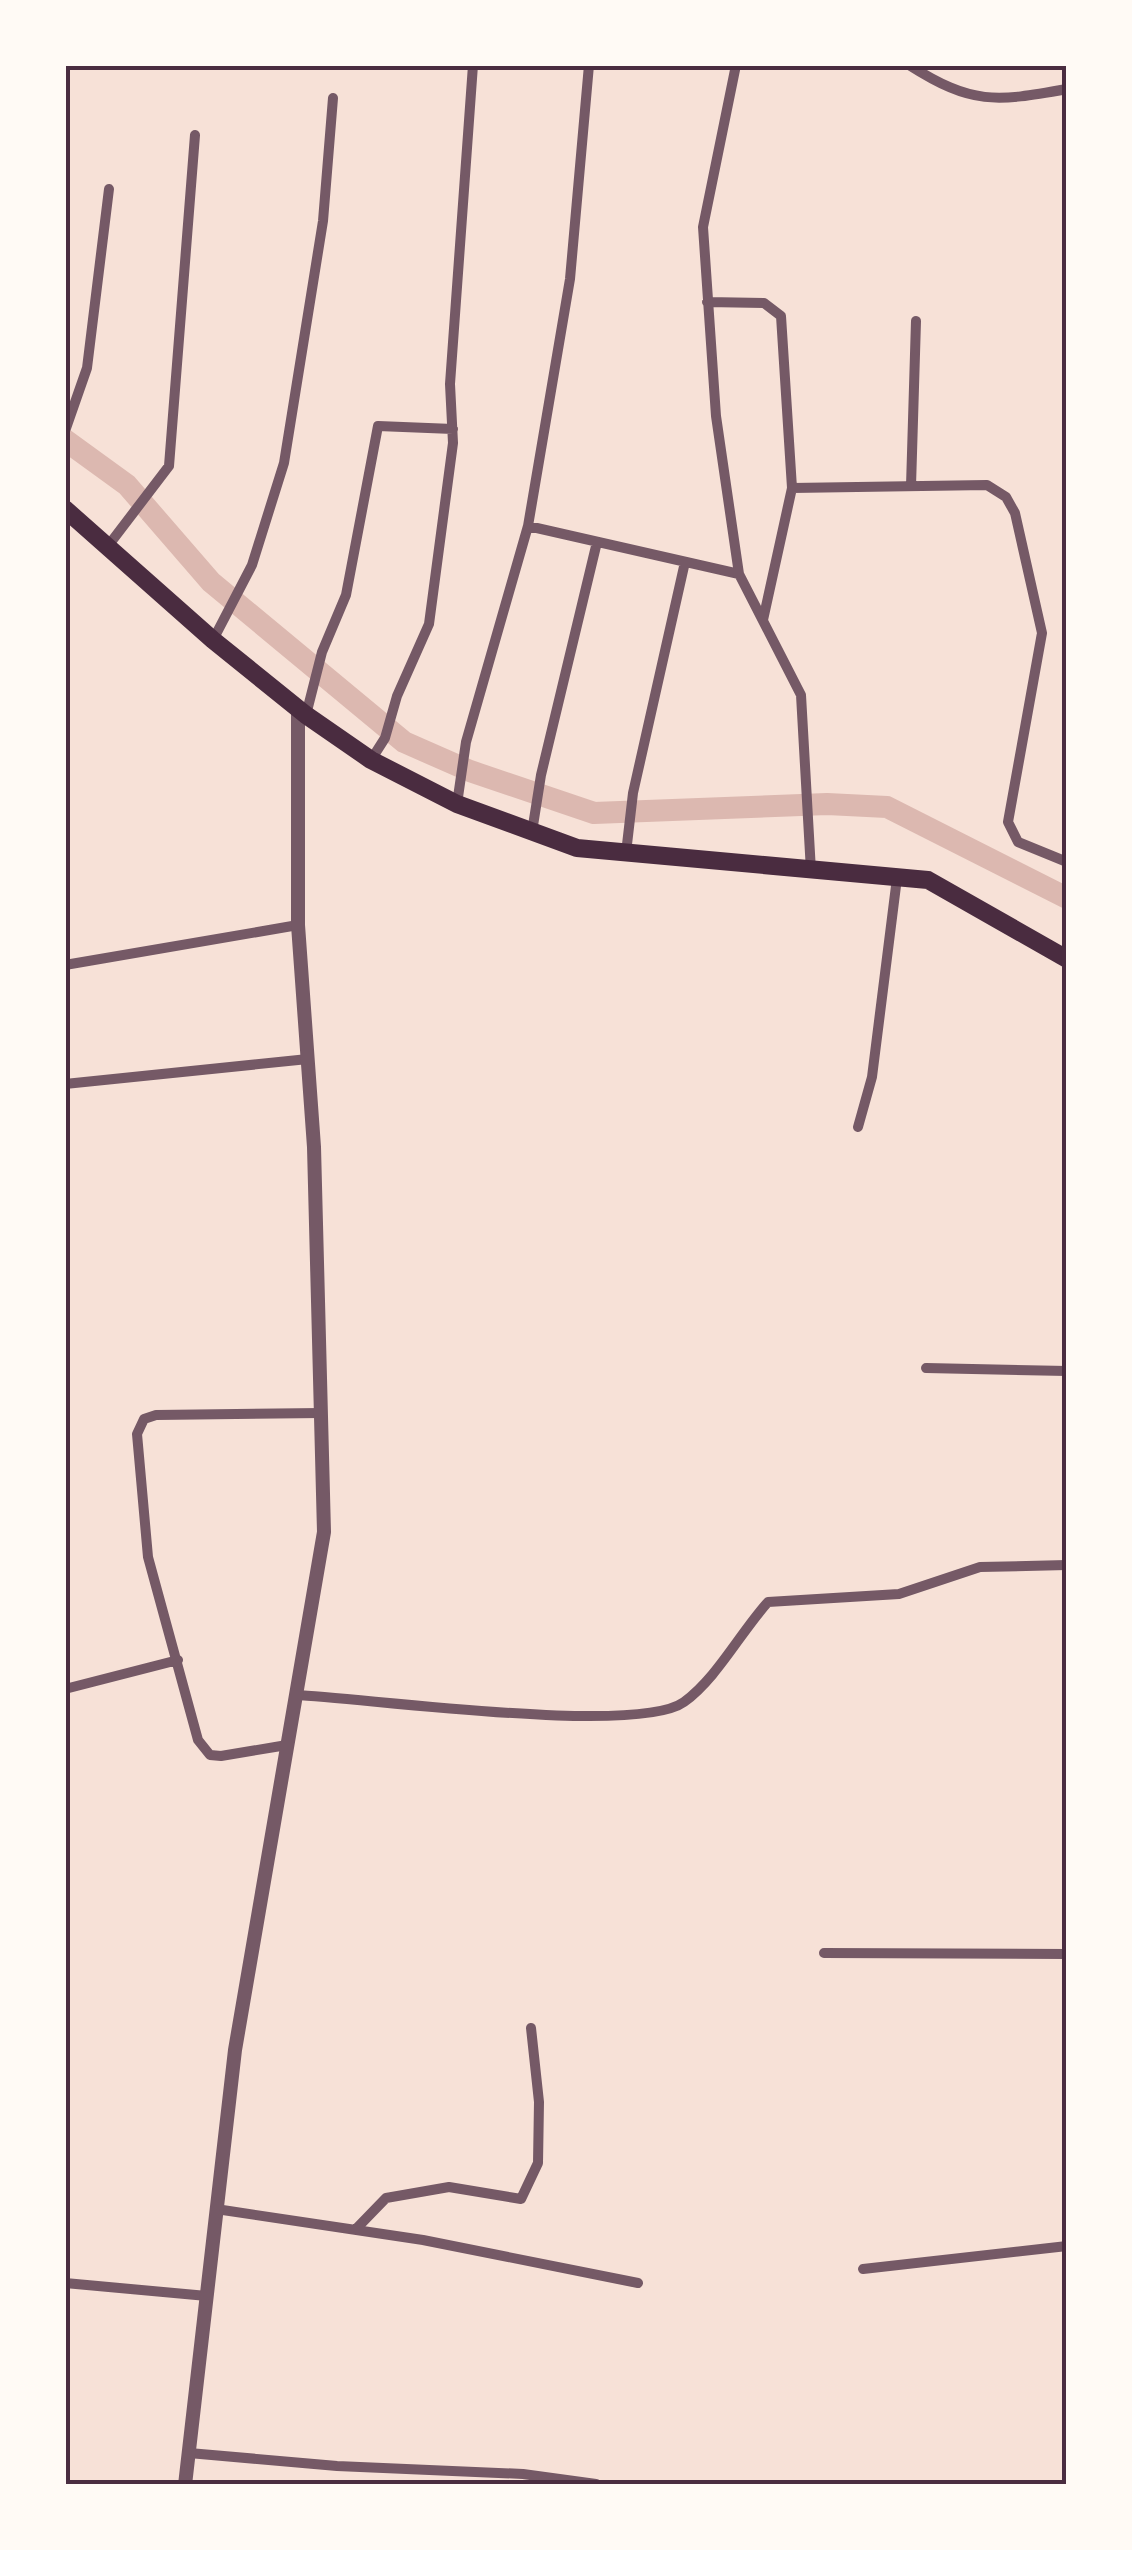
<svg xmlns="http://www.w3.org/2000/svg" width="1132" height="2550" viewBox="0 0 1132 2550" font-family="'DM Sans',sans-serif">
<rect width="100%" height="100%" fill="#f7e1d7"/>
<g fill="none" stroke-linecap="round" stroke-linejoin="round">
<!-- canal -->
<path stroke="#dcb8b0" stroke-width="22" d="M65,440L127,485L211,582L404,742L470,771L594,813L827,804L887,807L1067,898"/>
<!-- minor -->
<path stroke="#755966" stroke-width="10" d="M736,65L703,227L716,416L739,574L801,695L811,871
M909,65C972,105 995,102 1067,89
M707,302L764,303L781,316L792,488L763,620
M65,431L87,368L109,189
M911,486L916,321
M792,488L987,485L1006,497L1015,513L1042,633L1008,822L1018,842L1067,862
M528,526L570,279L589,65
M108,546L169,466L195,135
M213,640L252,565L284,463L323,221L333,98
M306,715L322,652L346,595L378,426L453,429
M371,760L385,738L397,696L429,624L453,443L450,384L473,65
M457,804L466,742L528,526L739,574
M532,832L541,775L597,542
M626,853L633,793L685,562
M65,965L298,925
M65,1084L308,1059
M858,1127L872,1077L897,878
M926,1368L1067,1371
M65,1689L178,1660
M296,1695C367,1698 637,1736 684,1702C717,1678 740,1633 768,1602L899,1594L980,1567L1067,1565
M287,1745L221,1756L210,1755L198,1740L148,1557L137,1434L144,1419L156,1415L321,1413
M824,1953L1067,1954
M216,2209L423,2240L638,2283
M355,2230L386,2198L449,2187L521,2199L538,2163L539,2102L531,2028
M863,2269L1067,2246
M65,2283L207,2296
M189,2453L337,2466L523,2474L596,2484"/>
<!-- tertiary -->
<path stroke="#755966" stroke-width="14" d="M185,2485L235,2050L324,1532L314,1147L298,925V708"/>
<!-- primary -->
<path stroke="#4a2c40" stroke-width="18" d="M65,509L213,640L306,715L371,760L457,804L577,848L928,880L1067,959"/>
</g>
<!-- border -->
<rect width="1132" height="2550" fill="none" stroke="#fffaf5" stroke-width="135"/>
<rect x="68" y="68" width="996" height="2414" fill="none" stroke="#4a2c40" stroke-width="4"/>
</svg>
